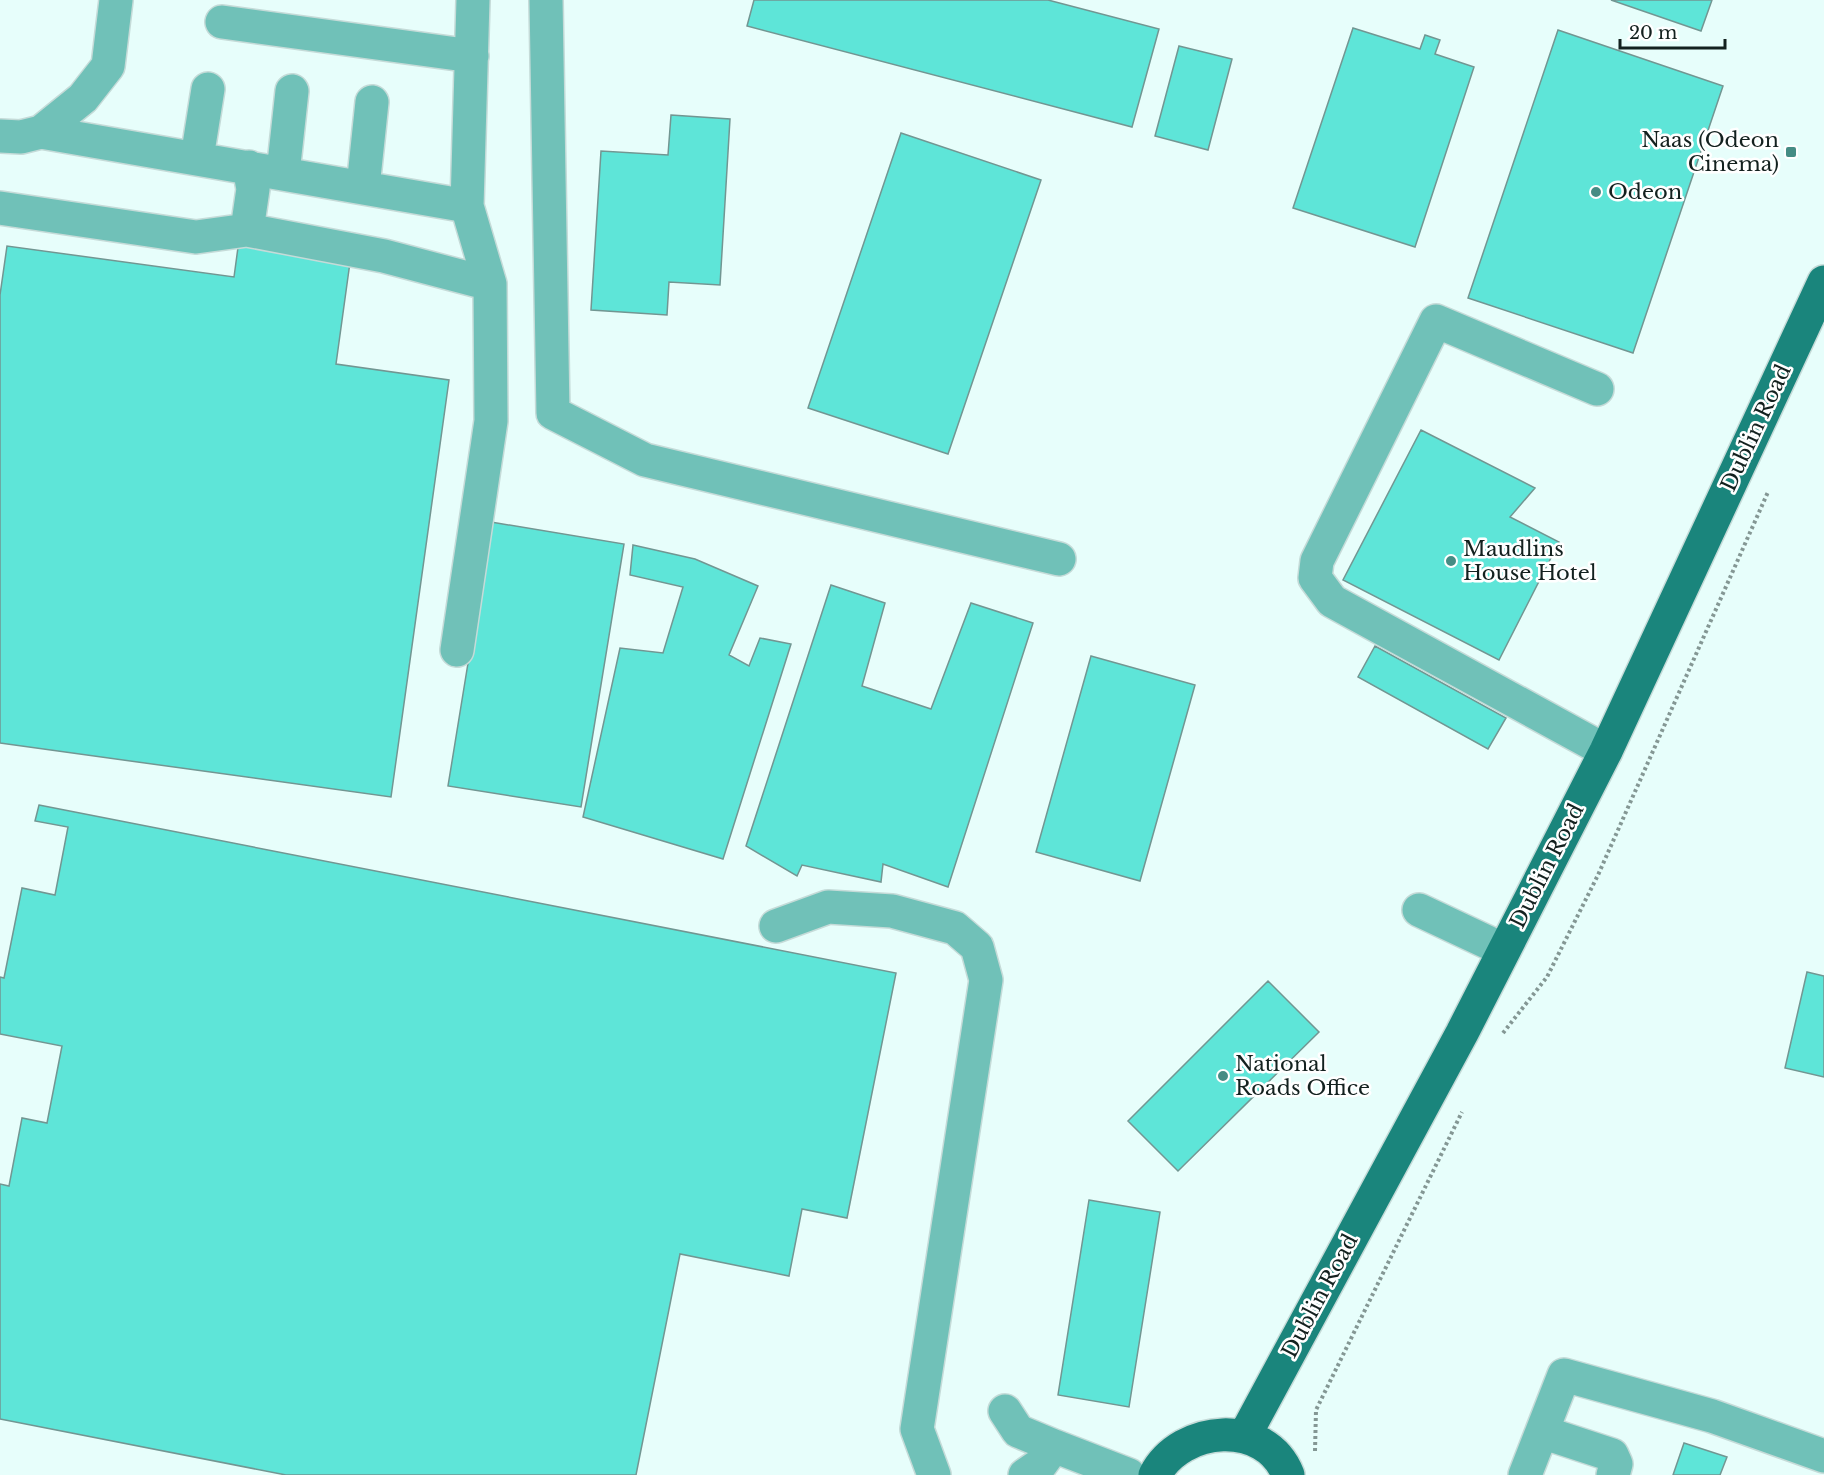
<svg xmlns="http://www.w3.org/2000/svg" width="1824" height="1475" viewBox="0 0 1824 1475" font-family="'Libre Baskerville',serif">
<rect width="100%" height="100%" fill="#e7fefb"/>
<!-- building -->
<path fill="#5ee5d8" stroke="#729692" stroke-width="1.5" d="M754,0H1048L1159,29L1132,127L747,26Z
M1611,0H1712L1701,31Z
M1353,28L1420,49L1425,35L1440,40L1435,54L1474,67L1415,247L1293,208Z
M1558,30L1723,86L1633,353L1468,298Z
M1179,46L1232,59L1208,150L1155,136Z
M671,115L730,119L720,285L669,282L667,315L591,310L601,151L668,155Z
M901,133L1041,180L948,454L808,408Z
M239,240L351,255L336,364L449,380L391,797L0,743V295L7,246L234,277Z
M1421,430L1535,488L1510,517L1559,542L1499,660L1343,580Z
M491,522L624,544L581,807L448,786Z
M633,545L695,559L758,586L729,655L749,666L760,638L791,644L723,859L583,817L620,648L663,653L683,587L630,575Z
M831,585L885,603L862,686L931,709L971,603L1033,623L948,887L883,864L881,882L802,865L797,876L746,846Z
M1375,646L1506,718L1488,749L1358,677Z
M1091,656L1195,685L1140,881L1036,852Z
M39,805L896,973L847,1218L802,1209L789,1276L680,1254L636,1475H286L0,1419V1184L9,1186L22,1118L47,1123L62,1046L0,1034V977L4,978L22,888L55,895L68,827L35,821Z
M1807,972L1824,976V1077L1785,1068Z
M1268,981L1319,1032L1178,1171L1128,1121Z
M1089,1200L1160,1212L1129,1407L1058,1395Z
M1684,1443L1727,1457L1720,1475H1673Z"/>
<g fill="none" stroke-linecap="round" stroke-linejoin="round">
<!-- minor casing -->
<g stroke="#c5dbd8" stroke-width="36">
<path id="minor" d="M546,0L553,413L645,460L1059,559
M222,22L472,56
M41,132L467,206
M0,136L21,137L41,132L83,98L108,66L116,0
M197,158L208,89
M283,173L292,91
M363,187L372,102
M0,208L196,237L247,230L384,256L490,284
M247,230L253,189L249,167
M1597,389L1436,321L1317,561L1315,578L1332,601L1606,751
M457,650L491,421L490,284L467,206L473,0
M1419,910L1504,950
M776,926L828,907L892,911L955,928L977,947L986,980L917,1429L934,1475
M1005,1411L1018,1431L1054,1446
M1542,1432L1612,1455L1616,1464L1613,1475
M1025,1475L1041,1464L1054,1446L1129,1475
M1525,1475L1564,1375L1712,1416L1824,1456"/>
</g>
<!-- major casing -->
<g stroke="#c5dbd8" stroke-width="36">
<path id="major" d="M1244,1437L1462,1033L1606,751L1824,282
M1155,1475C1181,1425 1266,1418 1288,1475"/>
</g>
<!-- path -->
<path stroke="#849794" stroke-width="4" stroke-dasharray="3 3" stroke-linecap="butt" d="M1503,1033L1547,977L1598,875L1768,492
M1315,1451L1316,1410L1462,1112"/>
<!-- minor -->
<use href="#minor" stroke="#70c1b8" stroke-width="33"/>
<!-- major -->
<use href="#major" stroke="#1a857c" stroke-width="33"/>
</g>
<!-- markers -->
<g fill="#458c84" stroke="#fff" stroke-width="2">
<rect x="1785" y="146" width="12" height="12" rx="3"/>
<circle cx="1596" cy="192" r="6"/>
<circle cx="1451" cy="561" r="6"/>
<circle cx="1223" cy="1076" r="6"/>
</g>
<g text-anchor="middle" dominant-baseline="central" stroke-width="5" stroke-linejoin="round" paint-order="stroke">
<!-- poi labels -->
<g font-size="21" fill="#13211f" stroke="#fff" text-anchor="start">
<text x="1779" y="140" text-anchor="end">Naas (Odeon<tspan x="1779" dy="24">Cinema)</tspan></text>
<text x="1608" y="192">Odeon</text>
<text x="1463" y="549">Maudlins<tspan x="1463" dy="24">House Hotel</tspan></text>
<text x="1235" y="1064">National<tspan x="1235" dy="24">Roads Office</tspan></text>
</g>
<!-- street labels -->
<g font-size="21" fill="#13211f" stroke="#fff">
<text transform="translate(1756 428) rotate(-65)">Dublin Road</text>
<text transform="translate(1547 866) rotate(-63)">Dublin Road</text>
<text transform="translate(1320 1296) rotate(-62)">Dublin Road</text>
</g>
</g>
<!-- scale -->
<path d="M1620 39v9h105v-9" fill="none" stroke="#13211f" stroke-width="3"/>
<text x="1629" y="39" font-size="18" fill="#13211f" stroke="#ffffff" stroke-width="4.5" paint-order="stroke">20 m</text>
</svg>
